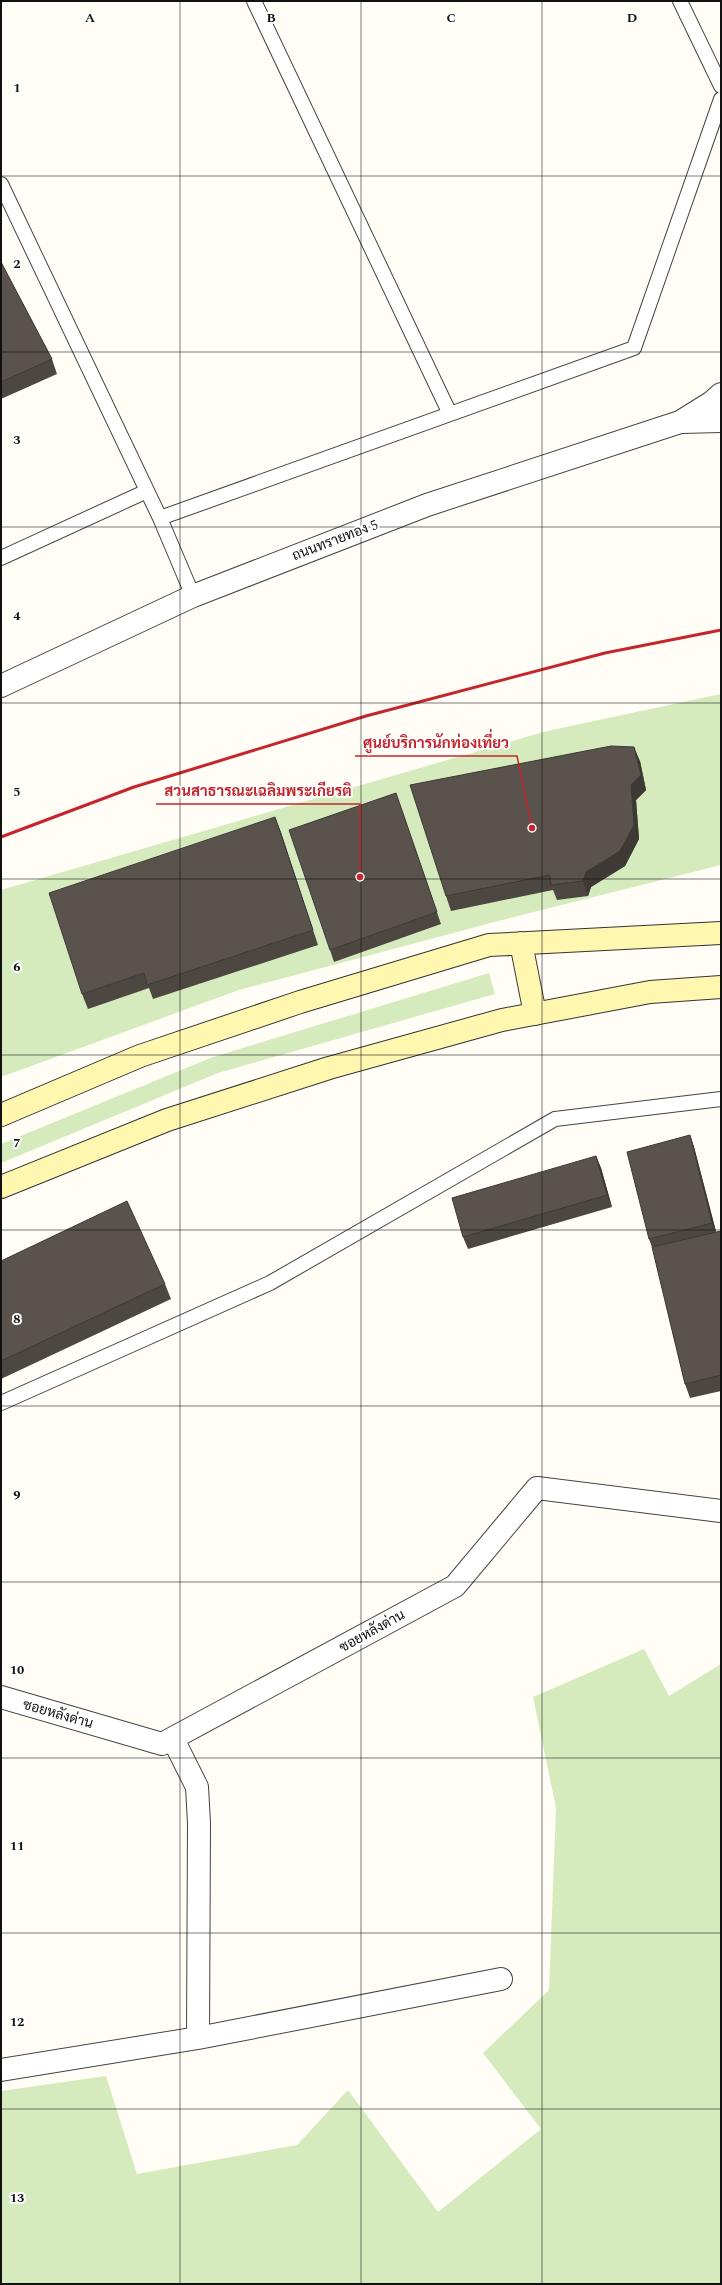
<svg xmlns="http://www.w3.org/2000/svg" width="722" height="2285" viewBox="0 0 722 2285" font-family="Spectral,Sarabun,serif">
<rect width="100%" height="100%" fill="#fffdf5"/>
<!-- green -->
<path fill="#d5ebbd" d="M721,694V865L506,919L239,990L1,1077V890L547,731Z
M489,973L495,994L218,1073L1,1163V1144L213,1057Z
M644,1649L669,1696L721,1664V2284H1V2091L106,2076L137,2174L297,2145L348,2090L438,2212L541,2129L483,2053L549,1990L556,1808L533,1697Z"/>
<g fill="none" stroke-linecap="round" stroke-linejoin="round">
<!-- service casing -->
<g stroke="#444" stroke-width="16">
<path id="service" d="M254,1L450,414
M680,1L721,86
M1,184L160,518L193,596
M160,518L634,348L721,99
M1,558L147,491
M1,1403L270,1283L555,1119L721,1099"/>
</g>
<!-- minor casing -->
<g stroke="#444" stroke-width="24">
<path id="minor" d="M681,422L721,421
M1,686L193,596L427,505L680,422L712,402L721,394
M1,1697L162,1744L455,1586L537,1488L721,1511
M173,1739L197,1787L199,1823L198,2038
M1,2070L198,2038L501,1979"/>
</g>
<!-- secondary casing -->
<g stroke="#333" stroke-width="24">
<path id="secondary" d="M521,943L535,1014
M1,1115L140,1056L300,1002L489,945L721,933
M1,1187L167,1120L329,1068L502,1020L650,992L721,987"/>
</g>
<!-- service -->
<use href="#service" stroke="#fff" stroke-width="14"/>
<!-- minor -->
<use href="#minor" stroke="#fff" stroke-width="22"/>
<!-- secondary -->
<use href="#secondary" stroke="#fff6b0" stroke-width="22"/>
<!-- rail -->
<path stroke="#c4262e" stroke-width="3" d="M1,837L134,787L366,716L605,653L721,630"/>
</g>
<!-- wall -->
<path fill="#4d4742" d="M1,262L52,359L57,374L1,399Z
M640,761L646,790L636,800L639,839L625,866L591,887L588,896L557,900L553,890L451,911L446,896Z
M400,805L441,924L334,962L330,950Z
M275,817L318,945L153,999L149,988L88,1009L82,994Z
M690,1135L694,1147L716,1232L721,1231V1391L690,1398L685,1384L653,1250L649,1239Z
M596,1156L601,1168L612,1207L468,1249L463,1237Z
M1,1261L165,1284L171,1299L1,1379Z"/>
<!-- shaded-wall -->
<path fill="#3f3936" d="M634,747L640,761L646,790L636,800L639,839L625,866L591,887L588,896L583,881L586,872L631,785Z
M275,817L281,832L318,945L313,930Z
M690,1135L694,1147L717,1235L712,1223Z
M596,1156L601,1168L612,1207L607,1195Z"/>
<!-- building -->
<path fill="#5a524d" stroke="#3f3936" d="M1,262L52,359L1,382Z
M611,746L634,747L641,775L631,785L634,825L620,851L586,872L583,881L551,885L550,875L446,896L410,785Z
M396,793L437,912L330,950L289,830Z
M275,817L313,930L147,985L144,973L82,994L49,893Z
M690,1135L712,1223L649,1239L627,1152Z
M596,1156L607,1195L463,1237L452,1198Z
M127,1201L165,1284L1,1361V1261Z
M721,1231V1375L685,1384L652,1247Z"/>
<!-- grid -->
<path fill="none" stroke="#111" stroke-width="1" stroke-opacity="0.55" d="M180,1V2284M361,1V2284M542,1V2284M1,176H721M1,352H721M1,527H721M1,703H721M1,879H721M1,1055H721M1,1230H721M1,1406H721M1,1582H721M1,1758H721M1,1933H721M1,2109H721"/>
<g text-anchor="middle" dominant-baseline="central" stroke-width="4" stroke-linejoin="round" paint-order="stroke">
<!-- street labels -->
<g font-size="14" fill="#111" stroke="#fff">
<text transform="translate(335 540) rotate(-21)">ถนนทรายทอง 5</text>
<text transform="translate(372 1631) rotate(-29)">ซอยหลังด่าน</text>
<text transform="translate(58 1714) rotate(16)">ซอยหลังด่าน</text>
</g>
</g>
<g font-size="13" text-anchor="middle" font-weight="bold" fill="#111" stroke="#fff" stroke-width="4" stroke-linejoin="round" paint-order="stroke">
<text x="90" y="22">A</text>
<text x="271" y="22">B</text>
<text x="451" y="22">C</text>
<text x="632" y="22">D</text>
<text x="17" y="92">1</text>
<text x="17" y="268">2</text>
<text x="17" y="444">3</text>
<text x="17" y="620">4</text>
<text x="17" y="796">5</text>
<text x="17" y="971">6</text>
<text x="17" y="1147">7</text>
<text x="17" y="1323">8</text>
<text x="17" y="1499">9</text>
<text x="17" y="1674">10</text>
<text x="17" y="1850">11</text>
<text x="17" y="2026">12</text>
<text x="17" y="2202">13</text>
</g>
<!-- callouts -->
<path fill="none" stroke="#c4262e" stroke-width="1.5" d="M532 828L517 756H355M360 877L360 804H156"/>
<g fill="#c4262e" stroke="#fff" stroke-width="1.5">
<circle cx="532" cy="828" r="4"/>
<circle cx="360" cy="877" r="4"/>
</g>
<g font-size="15" text-anchor="middle" font-weight="bold" fill="#c4262e" stroke="#fff" stroke-width="4" stroke-linejoin="round" paint-order="stroke">
<text x="436" y="748">ศูนย์บริการนักท่องเที่ยว</text>
<text x="258" y="796">สวนสาธารณะเฉลิมพระเกียรติ</text>
</g>
<!-- border -->
<rect width="722" height="2285" fill="none" stroke="#111111" stroke-width="4"/>
</svg>
